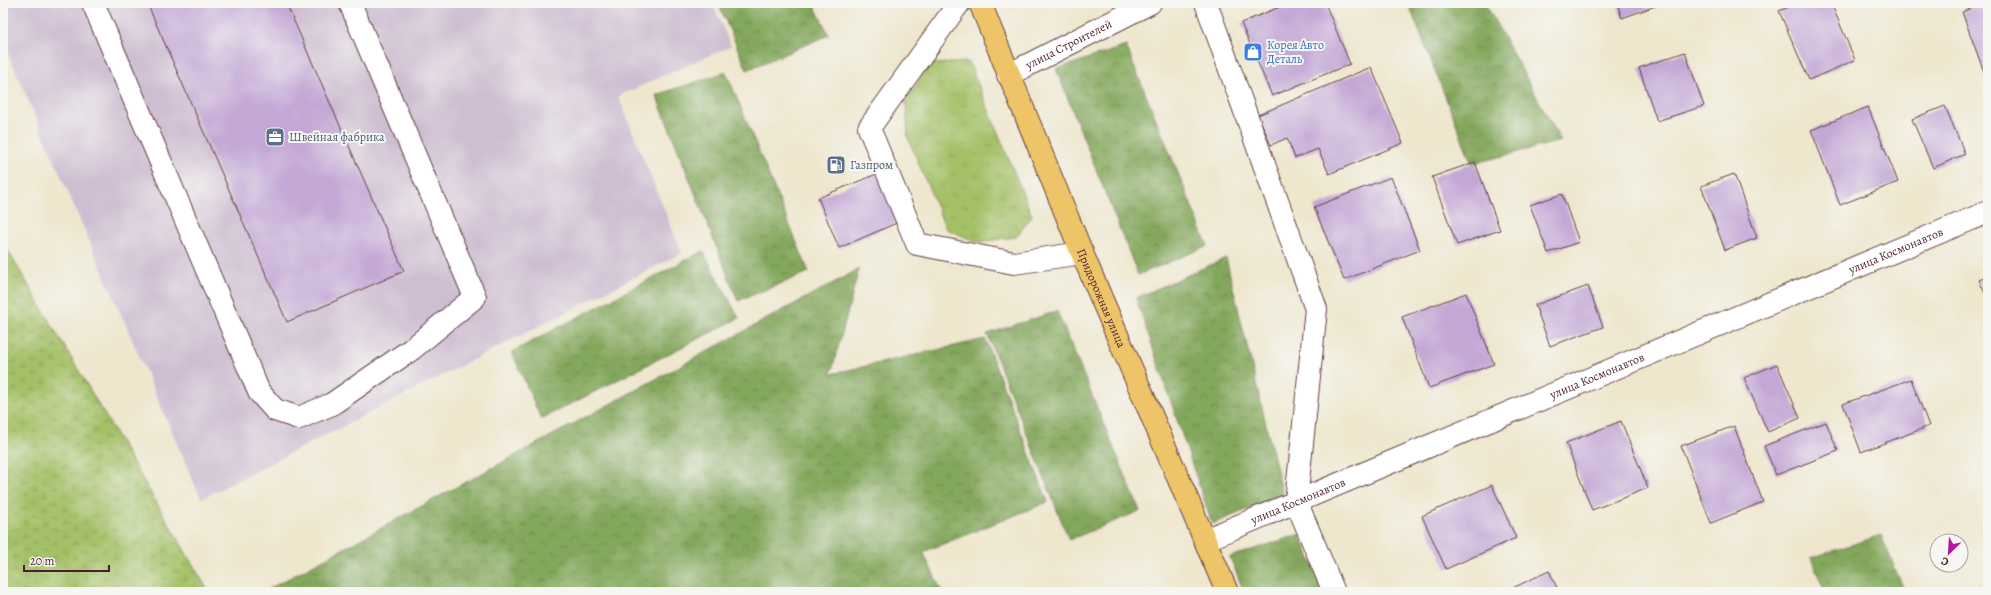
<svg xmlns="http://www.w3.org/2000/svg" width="1991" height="595" viewBox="0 0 1991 595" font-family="Alegreya,serif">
<defs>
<pattern id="grass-tufts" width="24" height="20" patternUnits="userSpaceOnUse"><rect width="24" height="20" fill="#a4c168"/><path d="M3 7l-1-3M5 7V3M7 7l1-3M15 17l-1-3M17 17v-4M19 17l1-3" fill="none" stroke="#8fa55a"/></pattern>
<pattern id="forest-crowns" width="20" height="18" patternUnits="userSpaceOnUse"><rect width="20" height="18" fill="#83a75c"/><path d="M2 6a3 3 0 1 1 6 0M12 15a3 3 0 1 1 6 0" fill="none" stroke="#6d874c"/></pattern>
<pattern id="wetland-marsh" width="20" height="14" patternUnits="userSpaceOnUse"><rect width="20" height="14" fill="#a4c168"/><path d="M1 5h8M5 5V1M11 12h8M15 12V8" fill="none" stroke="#8fa55a"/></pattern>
</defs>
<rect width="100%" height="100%" fill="#f6f6f2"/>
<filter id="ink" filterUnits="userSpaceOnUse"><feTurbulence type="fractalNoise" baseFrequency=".025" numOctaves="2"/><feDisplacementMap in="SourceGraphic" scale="8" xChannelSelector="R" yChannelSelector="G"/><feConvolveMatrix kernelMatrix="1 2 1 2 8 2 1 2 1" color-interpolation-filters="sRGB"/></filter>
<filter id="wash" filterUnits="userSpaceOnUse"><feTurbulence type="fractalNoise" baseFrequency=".012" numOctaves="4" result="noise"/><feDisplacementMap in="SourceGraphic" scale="16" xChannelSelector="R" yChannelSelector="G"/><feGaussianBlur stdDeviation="0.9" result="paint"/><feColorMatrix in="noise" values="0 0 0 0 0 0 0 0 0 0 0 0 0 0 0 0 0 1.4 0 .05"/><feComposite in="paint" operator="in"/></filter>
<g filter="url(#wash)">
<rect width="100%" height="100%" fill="#eee7ce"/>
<!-- industrial -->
<path fill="#cebed1" d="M3,3H712L731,46L618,96L682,253L201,499L3,42Z"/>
<!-- grass -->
<path fill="url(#grass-tufts)" stroke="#77704a" d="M969,62L1032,216L1016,237L978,242L946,229L908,138L906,102L929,64Z"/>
<!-- forest -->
<path fill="url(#forest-crowns)" stroke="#666344" d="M718,3H813L829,35L747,70Z
M1408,3H1485L1561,141L1472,164Z
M1126,46L1208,246L1138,275L1056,69Z
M726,72L809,272L738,301L656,95Z
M703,251L739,318L541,419L512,352Z
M1226,258L1283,495L1212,524L1136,298Z
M859,269L831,374L985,339L1048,502L923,552L942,592H263Z
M1057,311L1140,511L1069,540L987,334Z
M1300,534L1324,592H1244L1230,557Z
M1881,535L1905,592H1825L1811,558Z"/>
<!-- wetland -->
<path fill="url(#wetland-marsh)" stroke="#77704a" d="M3,242L209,592H3Z"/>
<g id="blocks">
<!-- building -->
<path fill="#c3a7d5" d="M147,3H286L404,271L287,322Z
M1289,3H1325L1350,64L1272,96L1241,23Z
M1617,3H1664L1622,18Z
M1797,3H1831L1855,60L1809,80L1779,11Z
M1987,3L1988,71L1984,72L1962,12Z
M1685,52L1704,106L1657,121L1639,68Z
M1371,67L1403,143L1329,174L1318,149L1295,158L1287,138L1271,145L1258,115Z
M1945,106L1965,154L1933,168L1912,119Z
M1868,107L1898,182L1840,205L1811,130Z
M1475,162L1500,230L1457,245L1432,177Z
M879,173L899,222L839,248L818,198Z
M1734,174L1757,238L1725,250L1701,186Z
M1391,177L1420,250L1344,280L1314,207Z
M1562,194L1579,242L1548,253L1530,205Z
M1988,276V300L1979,280Z
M1588,286L1603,327L1550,346L1535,305Z
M1466,293L1494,364L1429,388L1402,317Z
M1777,364L1800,418L1768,432L1744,378Z
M1911,379L1929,426L1861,452L1843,404Z
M1621,421L1648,488L1592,510L1566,443Z
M1826,422L1838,451L1776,475L1764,446Z
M1734,426L1763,502L1711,523L1681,446Z
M1492,485L1516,538L1446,569L1422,516Z
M1549,571L1559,592H1504Z"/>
</g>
</g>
<g filter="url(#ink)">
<use href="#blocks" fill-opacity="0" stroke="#633d43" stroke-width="1"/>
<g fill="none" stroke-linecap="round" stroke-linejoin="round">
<!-- minor casing -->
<g stroke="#633d43" stroke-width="24">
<g id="minor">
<path d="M93,3L259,392L275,410L299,418L332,404L412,349L475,297L350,3"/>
<path d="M959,3L869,128L917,244L1014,263L1082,253"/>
<path d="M1206,3L1316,309L1296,501L1334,592"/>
<path id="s1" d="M1008,75L1150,3"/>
<path id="s2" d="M1205,540L1988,212"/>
</g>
</g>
<!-- major casing -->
<g stroke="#633d43" stroke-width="24">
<g id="major">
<path id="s3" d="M980,3L1082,253L1227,592"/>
</g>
</g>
<!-- minor -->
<use href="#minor" stroke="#fff" stroke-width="22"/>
<!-- major -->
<use href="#major" stroke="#eec469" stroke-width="22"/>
</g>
</g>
<!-- icons -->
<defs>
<g id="shop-square" transform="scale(1)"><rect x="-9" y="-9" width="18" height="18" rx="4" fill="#3f7fe0" stroke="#f6f6f2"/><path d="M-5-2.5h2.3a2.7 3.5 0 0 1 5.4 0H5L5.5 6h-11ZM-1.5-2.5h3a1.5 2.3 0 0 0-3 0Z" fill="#fff"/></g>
<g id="office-square" transform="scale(1)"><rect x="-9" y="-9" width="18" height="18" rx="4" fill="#5c6f8a" stroke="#f6f6f2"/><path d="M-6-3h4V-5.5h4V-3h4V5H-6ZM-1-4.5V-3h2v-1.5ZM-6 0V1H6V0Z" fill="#fff"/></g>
<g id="fuel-square" transform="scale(1)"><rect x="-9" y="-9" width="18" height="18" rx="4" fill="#5c6f8a" stroke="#f6f6f2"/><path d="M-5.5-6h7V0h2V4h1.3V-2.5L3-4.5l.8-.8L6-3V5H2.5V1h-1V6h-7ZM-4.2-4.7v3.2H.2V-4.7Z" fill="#fff"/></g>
</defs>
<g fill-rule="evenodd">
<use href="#shop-square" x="1253" y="52"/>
<use href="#office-square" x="275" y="137"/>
<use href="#fuel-square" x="836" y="165"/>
</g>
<g text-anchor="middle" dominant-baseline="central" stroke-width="4" stroke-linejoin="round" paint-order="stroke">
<!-- street labels -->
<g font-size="12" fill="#4a1f2b" stroke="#f6f6f2">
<text stroke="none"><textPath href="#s1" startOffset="68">улица Строителей</textPath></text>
<text stroke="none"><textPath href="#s2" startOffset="749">улица Космонавтов</textPath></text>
<text stroke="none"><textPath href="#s3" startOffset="319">Придорожная улица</textPath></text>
<text stroke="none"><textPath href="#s2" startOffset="425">улица Космонавтов</textPath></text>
<text stroke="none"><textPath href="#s2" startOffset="101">улица Космонавтов</textPath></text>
</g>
<!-- shop labels -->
<g font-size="12" fill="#366cbe" stroke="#f6f6f2" text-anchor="start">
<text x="1267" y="45">Корея Авто<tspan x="1267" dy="14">Деталь</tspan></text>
</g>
<!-- service labels -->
<g font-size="12" fill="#4e5e75" stroke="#f6f6f2" text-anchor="start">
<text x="289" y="137">Швейная фабрика</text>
<text x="850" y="165">Газпром</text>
</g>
</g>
<!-- margin -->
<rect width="1991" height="595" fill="none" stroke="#f6f6f2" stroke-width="16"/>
<!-- north arrow -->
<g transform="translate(1949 553) rotate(205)"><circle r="19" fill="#f6f6f2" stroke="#b1a0a2"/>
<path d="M0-3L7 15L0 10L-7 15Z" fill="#b5179e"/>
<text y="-6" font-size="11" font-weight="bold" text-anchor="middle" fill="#4a1f2b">С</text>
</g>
<!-- scale -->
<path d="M24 565v6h85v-6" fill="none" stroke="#4a1f2b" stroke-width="2"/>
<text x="30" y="565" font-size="12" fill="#4a1f2b" stroke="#f6f6f2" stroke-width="3" paint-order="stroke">20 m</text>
</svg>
